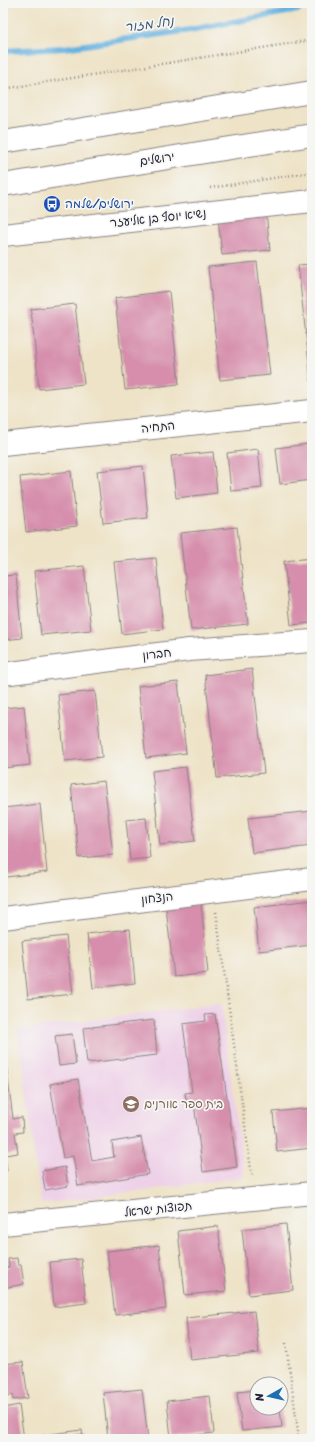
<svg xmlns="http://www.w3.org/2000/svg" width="315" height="1442" viewBox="0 0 315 1442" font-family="Sriracha,'Playpen Sans Hebrew',sans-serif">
<rect width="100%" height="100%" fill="#f6f6f2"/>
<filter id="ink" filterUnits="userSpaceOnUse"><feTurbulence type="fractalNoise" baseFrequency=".025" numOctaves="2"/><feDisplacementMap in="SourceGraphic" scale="8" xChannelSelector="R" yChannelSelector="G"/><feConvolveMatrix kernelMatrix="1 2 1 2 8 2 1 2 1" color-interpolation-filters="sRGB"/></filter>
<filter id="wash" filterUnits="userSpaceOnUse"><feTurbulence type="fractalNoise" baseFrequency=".012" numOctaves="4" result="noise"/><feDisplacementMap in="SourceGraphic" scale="16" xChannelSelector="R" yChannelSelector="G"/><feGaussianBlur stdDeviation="0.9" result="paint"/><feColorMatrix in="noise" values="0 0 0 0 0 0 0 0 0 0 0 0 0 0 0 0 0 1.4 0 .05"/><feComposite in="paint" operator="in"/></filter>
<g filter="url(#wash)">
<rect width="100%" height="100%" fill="#eee3c7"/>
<!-- built -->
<path fill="#eed0e8" d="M221,1003L244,1177L41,1204L18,1030Z"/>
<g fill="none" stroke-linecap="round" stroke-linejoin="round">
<!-- stream -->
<path stroke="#68b3e1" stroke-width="6" d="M3,51L64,48L190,30L298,10"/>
</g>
<g id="blocks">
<!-- building -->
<path fill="#d68eac" d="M266,212L270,250L222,255L218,218Z
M257,262L270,375L220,380L208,267Z
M312,264V381H311L298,265Z
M169,291L179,384L125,390L115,298Z
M75,304L84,384L39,389L31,309Z
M3,379H4L6,400L3,401Z
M308,444L312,480L280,484L276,448Z
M258,449L262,488L231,491L227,453Z
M213,452L217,493L176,498L171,456Z
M143,466L148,518L103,523L97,471Z
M71,471L77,526L26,532L20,477Z
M237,527L248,624L191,630L180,533Z
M156,558L163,629L122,634L114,562Z
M312,558V623L291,625L284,561Z
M84,566L91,630L41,635L34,571Z
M16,575L22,638L3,640V576Z
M252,669L264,773L217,778L205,675Z
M178,682L186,753L146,758L138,686Z
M95,691L102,757L65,761L58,695Z
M24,706L30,765L3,768V708Z
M186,767L195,841L160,845L152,771Z
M104,781L113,855L79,858L71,785Z
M40,804L47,872L6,877L3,853V808Z
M312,811V846L252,853L248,818Z
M146,818L150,858L130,860L126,820Z
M312,900V945L259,951L254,907Z
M201,904L208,973L174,977L166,908Z
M130,929L135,983L93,988L87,934Z
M66,936L73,994L28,999L22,941Z
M215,1014L237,1167L203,1172L194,1103L187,1104L185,1093L192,1092L183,1024L206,1021L205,1015Z
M154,1020L157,1055L87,1063L83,1028Z
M72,1034L76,1064L59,1066L55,1036Z
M3,1055H5L13,1119L22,1117L23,1132L15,1133L18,1153L5,1155L7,1171H3Z
M78,1079L92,1161L114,1157L112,1142L141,1137L148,1174L78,1186L73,1156L63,1158L50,1084Z
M312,1108V1148L277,1152L273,1112Z
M65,1167L68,1186L45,1190L42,1171Z
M286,1224L293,1290L249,1295L242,1229Z
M218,1226L226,1291L185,1295L178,1231Z
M159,1245L166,1309L115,1315L107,1251Z
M17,1258L18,1265H21L24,1284L3,1288V1268L9,1267L8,1259Z
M81,1259L86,1303L54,1307L50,1262Z
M254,1311L259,1353L190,1360L186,1318Z
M23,1362L28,1398L13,1400V1395L5,1396L3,1389V1364Z
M142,1389L148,1439H108L103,1393Z
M257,1390V1408H280L282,1427L242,1431L237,1392Z
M210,1396L214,1433L171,1438L167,1401Z
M19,1405L24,1439H3V1408Z
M82,1430L83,1439H43V1435Z"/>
</g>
</g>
<g filter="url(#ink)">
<use href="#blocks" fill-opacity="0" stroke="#888281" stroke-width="1"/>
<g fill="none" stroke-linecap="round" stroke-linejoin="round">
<!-- street casing -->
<g stroke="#888281" stroke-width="24">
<path id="street" d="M3,235L312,201
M3,444L312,411
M3,674L189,650L312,641
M3,918L312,879
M3,1224L312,1193"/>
</g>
<!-- highway casing -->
<g stroke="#888281" stroke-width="24">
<path id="highway" d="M3,142L312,92
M3,185L199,153L312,135"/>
</g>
<!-- path -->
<path stroke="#888281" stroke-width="2.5" stroke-dasharray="1 3" stroke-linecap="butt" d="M3,89L312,40
M210,188L312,172
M216,912L252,1177
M286,1343L299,1439"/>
<!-- street -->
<use href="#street" stroke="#fff" stroke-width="22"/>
<!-- highway -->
<use href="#highway" stroke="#fff" stroke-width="22"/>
</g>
</g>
<!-- icons -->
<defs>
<g id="bus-disc" transform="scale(0.9)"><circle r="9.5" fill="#1a4fb4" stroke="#f6f6f2"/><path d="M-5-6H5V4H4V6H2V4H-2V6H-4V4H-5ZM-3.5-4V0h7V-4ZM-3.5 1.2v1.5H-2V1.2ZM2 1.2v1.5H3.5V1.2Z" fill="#fff"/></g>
<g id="school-disc" transform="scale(0.9)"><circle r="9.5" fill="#8d6e63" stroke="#f6f6f2"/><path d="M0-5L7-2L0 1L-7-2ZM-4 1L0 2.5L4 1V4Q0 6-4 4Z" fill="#fff"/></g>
</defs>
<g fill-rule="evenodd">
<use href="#bus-disc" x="52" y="204"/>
<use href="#school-disc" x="131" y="1104"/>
</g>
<g text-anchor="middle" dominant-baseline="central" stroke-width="3.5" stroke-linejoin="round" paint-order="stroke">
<!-- street labels -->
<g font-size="12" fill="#22223b" stroke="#f6f6f2">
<text transform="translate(157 159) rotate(-9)">ירושלים</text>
<text transform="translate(158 218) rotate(-6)">נשיא יוסף בן אליעזר</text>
<text transform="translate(158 427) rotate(-6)">התחיה</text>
<text transform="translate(157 654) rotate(-7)">חברון</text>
<text transform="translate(157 898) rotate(-7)">הנצחון</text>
<text transform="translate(158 1209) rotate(-6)">תפוצות ישראל</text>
</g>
<!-- transit labels -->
<g font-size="12" fill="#164399" stroke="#f6f6f2" text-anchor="start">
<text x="65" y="204">ירושלים/שלמה</text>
</g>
<!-- education labels -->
<g font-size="12" fill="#785e54" stroke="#f6f6f2" text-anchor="start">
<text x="144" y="1104">בית ספר אורנים</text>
</g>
<!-- water labels -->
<g font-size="13" font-style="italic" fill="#3a5575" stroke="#f6f6f2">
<text transform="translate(149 24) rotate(-8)">נחל מזור</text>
</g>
</g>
<!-- margin -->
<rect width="315" height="1442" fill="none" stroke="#f6f6f2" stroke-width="16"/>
<!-- north arrow -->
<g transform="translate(269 1396) rotate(262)"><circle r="19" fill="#f6f6f2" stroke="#a1a1a9"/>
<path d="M0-3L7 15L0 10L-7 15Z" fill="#1f6fb2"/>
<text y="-6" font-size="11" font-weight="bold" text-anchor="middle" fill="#22223b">N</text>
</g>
</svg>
